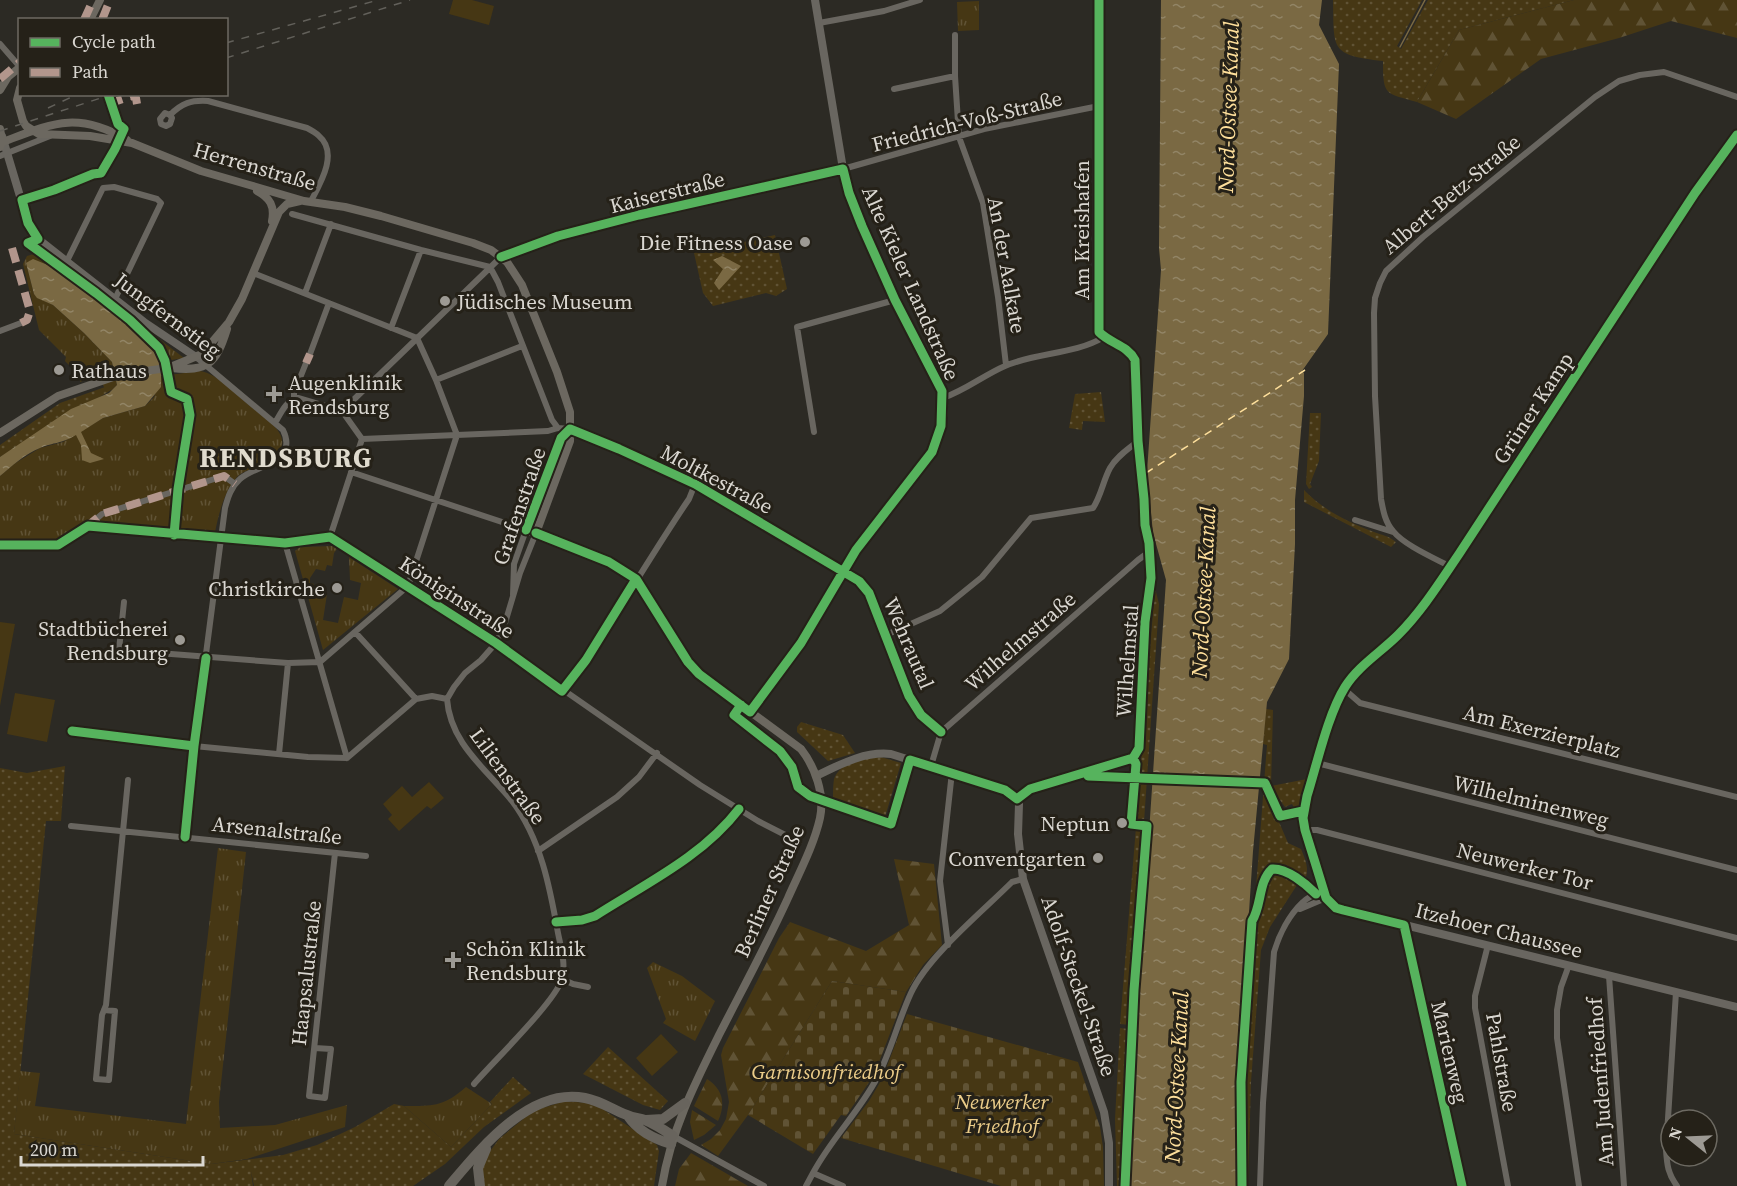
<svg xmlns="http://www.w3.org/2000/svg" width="1737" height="1186" viewBox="0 0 1737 1186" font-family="'Source Serif 4',serif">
<defs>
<pattern id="grass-dots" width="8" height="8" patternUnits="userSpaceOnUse" patternTransform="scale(1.5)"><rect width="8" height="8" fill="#463714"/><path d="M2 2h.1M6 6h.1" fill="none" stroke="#605335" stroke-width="1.8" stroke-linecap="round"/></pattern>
<pattern id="forest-firs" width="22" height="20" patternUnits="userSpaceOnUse" patternTransform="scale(1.5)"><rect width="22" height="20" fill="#463714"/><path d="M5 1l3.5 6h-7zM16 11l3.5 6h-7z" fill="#605335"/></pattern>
<pattern id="cemetery-stones" width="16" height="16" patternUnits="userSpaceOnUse" patternTransform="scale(1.5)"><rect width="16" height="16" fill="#463714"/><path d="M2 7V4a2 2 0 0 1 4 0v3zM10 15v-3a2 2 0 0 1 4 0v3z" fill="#605335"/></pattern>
<pattern id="park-tufts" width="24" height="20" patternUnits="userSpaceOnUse" patternTransform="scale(1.5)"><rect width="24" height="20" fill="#463714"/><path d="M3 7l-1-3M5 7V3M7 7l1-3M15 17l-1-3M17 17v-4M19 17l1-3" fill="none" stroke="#605335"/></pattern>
<pattern id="water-ripples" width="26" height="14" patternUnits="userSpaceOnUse" patternTransform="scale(1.5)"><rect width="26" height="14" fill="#7a6943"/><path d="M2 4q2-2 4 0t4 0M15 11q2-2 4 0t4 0" fill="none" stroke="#928566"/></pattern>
</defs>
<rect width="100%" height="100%" fill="#2c2a24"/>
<!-- grass -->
<path fill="url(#grass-dots)" d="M1333,0H1422L1397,46L1401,49L1428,0H1574L1459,30L1417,102C1385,93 1383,96 1383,61C1330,55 1334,50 1333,0Z
M775,235L787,289L776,296L766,293L713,306L703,293L694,253Z
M105,387L113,389L0,457V445L60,403Z
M1101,392L1105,422L1083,421L1082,430L1069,428L1075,394Z
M1310,413H1321L1319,461L1310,484L1312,487L1309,489L1306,484Z
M1304,490C1323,510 1348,522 1374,532C1384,536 1387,535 1396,542L1391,547L1304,502Z
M1155,588L1159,604L1144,822L1136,821Z
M1266,709L1273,710L1271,786L1307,779L1299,809L1296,811L1292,804L1285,807L1275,793L1268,796L1288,843L1301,849C1306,861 1310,870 1304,882C1297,877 1287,869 1279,867C1259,862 1257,901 1254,914L1267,745L1263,744Z
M801,722L843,735L855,753L828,761L797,732V727Z
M881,757L901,763L885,817L833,799C833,793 833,785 834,779C840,761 866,758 881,757Z
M65,766L61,821H46L14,1134L211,1164L283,1155L317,1145L355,1127L394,1104L404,1106L451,1147L492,1104L490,1102L513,1077L531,1093L484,1127L445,1164L413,1186H254L251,1171L253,1186H0V768L27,773Z
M1136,827L1142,828L1130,1025L1120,1024Z
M1279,872L1297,885L1270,927L1261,950L1251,1082L1248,1186H1244L1245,1082L1255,939L1268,878Z
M1120,1028L1129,1029L1123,1120L1122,1186H1117L1115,1119Z
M608,1047L668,1101L660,1110L643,1105L583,1074Z
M565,1101L587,1103L601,1108L657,1145L659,1151L654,1186H483L482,1162L499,1139L533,1111Z"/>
<!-- forest -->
<path fill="url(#forest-firs)" d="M1574,0H1737V38L1671,21L1619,38L1541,59L1456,119L1417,102L1459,30Z
M894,859L934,864L942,945L923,965L906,992L832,981L748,1115L718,1156L701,1145L711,1139L720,1130L726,1119L729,1102L721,1055L723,1048L779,938L790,922L866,951L909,925Z
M707,1079C723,1089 726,1104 718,1121L694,1106Z
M692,1110L716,1125L704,1135L694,1140L690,1122Z
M691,1153L748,1186H675L679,1169Z"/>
<!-- cemetery -->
<path fill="url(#cemetery-stones)" d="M832,981L906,992L874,1075L846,1116L841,1115L813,1154L748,1115Z
M907,1014L1078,1062L1100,1127L1103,1147L1104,1186H1001L841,1138L869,1101L882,1079Z"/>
<!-- park -->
<path fill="url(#park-tufts)" d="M979,1V30L958,31L957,2Z
M44,251L184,358L159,362L153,346L147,340L60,270L26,263L34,294L38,298L53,305L84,333L112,362L117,385L113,389L106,391L98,375L80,382V376L65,361L66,357L39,330L23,264L27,256Z
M200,371C218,374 235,394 249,405C268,421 303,440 266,463C257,468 244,470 237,477C224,492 219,513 215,532L87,520L56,542L0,544V476L14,464L40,448L63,442L103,418L145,406L154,397L161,376Z
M333,546L337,549L334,553L332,566L327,565L325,571L316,569L310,578V583L314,584L313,591L327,594L323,620L338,623L344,597L358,600L361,583L350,580L349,557L398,589L323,650L295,551L300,547Z
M218,848L246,852L219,1102L220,1128L275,1125L347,1105L345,1127L247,1159L211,1164L14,1134L20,1071L40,1073L35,1106L186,1124Z
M653,962L682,976L715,1001L695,1041L663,1023L666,1019L647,968Z
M466,1087L492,1104L451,1147L404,1106C433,1106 443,1107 466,1087Z"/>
<!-- pitch -->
<path fill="#463714" d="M453,0H472L494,6L489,25L449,14Z
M0,622L15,624L0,706Z
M15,693L55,700L47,742L7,734Z
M429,782L444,798L431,809L427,806L399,831L388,819L392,815L383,804L402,786L412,797Z
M661,1034L678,1052L652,1076L636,1058Z"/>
<!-- water -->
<path fill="url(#water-ripples)" d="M1161,0H1322L1319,25L1339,64L1328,334L1302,371L1304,373V396L1295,500V544L1289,659L1267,702L1253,851L1238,1080V1186H1130L1133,1071L1166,580L1153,533L1147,472L1161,270L1159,248Z
M722,256L741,266L719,290L714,283L723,269L713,260Z
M33,259L60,270L147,340L153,346L159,362L161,361L163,375L161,376V387L145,406L103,418L81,432L91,453L104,459L90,463L82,460L81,445L76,435C61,444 54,442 40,448C25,454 12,466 0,476V457L71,409L109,393L117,385L112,362L84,333L53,305L37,298L34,294L26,263Z"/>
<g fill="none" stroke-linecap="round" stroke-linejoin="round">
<!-- stream -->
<path stroke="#7a6943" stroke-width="1.5" d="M1400,47L1425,0"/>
<!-- ferry -->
<path stroke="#fedf9b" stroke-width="1.5" stroke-dasharray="8 6" stroke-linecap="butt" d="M1146,473L1305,370"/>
<!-- minor -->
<path stroke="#696660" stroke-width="6" d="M819,23L884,11L920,0
M955,35V76
M0,44L20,67
M894,89L955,76L959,137L983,203L998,297L1006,365
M170,115L165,113L160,119L161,124L166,126L170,124L172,118L170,115C182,103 191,100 208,101L307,128C311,130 316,133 319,136C339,153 320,184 311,201
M0,156L50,136
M292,214L421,250L490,267
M67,261L103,188L114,187L157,199L161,203L115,299
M490,267L498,282L552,420L558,428L570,429L579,432L695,484L859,581L869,593L909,696L921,715L941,732
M253,273L417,338
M305,293L331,224
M391,328L421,250
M0,331L21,323
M310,354L329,303
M436,380L522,346
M294,398V393L306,363
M943,398C966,390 984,375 1005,366C1037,352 1074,355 1104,337
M342,411L501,257L558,236L639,215L843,169L984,129L1099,106
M275,423C281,413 286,400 298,398L342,411L362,439L330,537
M814,432L797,327L895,300
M362,439L548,431L558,428
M351,472L526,530L514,564L513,595
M1355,520L1393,532
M330,537L496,643L700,785L758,821L799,842
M221,539L285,543L330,537
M285,543L347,758
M2,545H58L88,526L102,514L224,476L235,484
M1451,567C1434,558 1404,545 1393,531C1385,522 1383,510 1381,499L1375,396L1374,313L1375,298L1380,283L1386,271L1423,237L1595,97L1619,81L1640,75L1664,72L1737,97
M124,602L119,650L288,663L320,662L408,586L457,435L436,380L417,338
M355,632L416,699
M886,635L940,611L982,577L1031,518L1093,508C1101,496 1103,481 1110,468C1116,457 1128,449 1138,441
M1344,689L1360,703L1737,797
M562,691C609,630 646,562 689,499L695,484
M447,699C450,743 486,769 512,801C541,839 550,888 558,933C561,948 566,964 562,979C555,1002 493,1062 474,1084
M447,699L454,687L465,673L481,660L496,643L505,623L520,573L536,533
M194,746L308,757L347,758
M279,754L288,663
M347,758L416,699L432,696L447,699
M1317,763L1737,870
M931,766L941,732L1138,560L1149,552
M1017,799L1030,789L1133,758L1139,748L1145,622L1151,578L1149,543L1145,525L1144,499L1138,441L1135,360C1127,345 1111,344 1099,332V0
M891,824L910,760
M71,826L366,856
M1305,830H1317L1737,938
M185,837L194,746L225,508C228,497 231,487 240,479C255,465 299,463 283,430L196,357
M538,851L617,797L639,777L657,753
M1300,909L1326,898
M556,922L582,920L595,916C645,884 702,857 739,809
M1404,925L1462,1186
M948,945L940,881L952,772
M1488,945L1475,996V1008L1508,1186
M1569,965L1561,987L1557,1010V1038L1579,1186
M1609,976L1624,1186
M562,979L573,984L588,987
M1676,992L1666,1150C1667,1165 1668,1174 1677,1186
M104,1010L115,1011L109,1080L96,1079L102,1015L106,1005L128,780
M315,1048L331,1049L325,1098L309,1096L335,853
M673,1136L764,1186
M813,1173C831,1139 859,1112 877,1078C891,1051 898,1021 911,993C928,956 982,912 1012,882L1023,879
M806,1186L813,1173L843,1186
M1260,1186L1263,1103L1274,952C1279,935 1289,915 1303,902C1308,897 1317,893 1324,890"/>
<!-- tertiary -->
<path stroke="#696660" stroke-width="8" d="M1737,135L1695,193L1459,554L1417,614L1397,636L1349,681L1336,706L1307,796L1303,818L1305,830L1326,896L1336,908L1737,1007
M2,136L28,223L38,239L144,322L196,357
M750,712L801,643L856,550L932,452C940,434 948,410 942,390C934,366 916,339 904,317C879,270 856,220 843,169L815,0
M816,776C839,765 864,751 891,754L1005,790L1014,796L1019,804L1018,834L1023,879L1104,1112L1109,1143V1186"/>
<!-- secondary -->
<path stroke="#6c6860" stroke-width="8" d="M90,20L100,0
M20,88L17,100L23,121L26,126L39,134L90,136L132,143L201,171L246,184L304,201L345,207L381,216L473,243L491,250L507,262L522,285L557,372L570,412V441L536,533
M0,90L8,77L20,67
M0,129L2,140L0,147
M0,143C51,124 76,110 127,140
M257,191C270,198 275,206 272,221
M171,368C208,372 216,364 227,329
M570,429L561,438L526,530L609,562L636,579L679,649L699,674L801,749C815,767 825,794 820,818C814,845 799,873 788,898C767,944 743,988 720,1033C695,1083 671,1130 662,1186
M0,433L58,396L122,374L168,368L202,354L229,322L242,299L279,212L287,204L300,201"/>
<!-- trunk -->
<path stroke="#68645d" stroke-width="10" d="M628,1116C638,1131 654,1139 671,1144
M646,1120L663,1119L685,1103
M449,1186C481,1148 530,1087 585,1098C601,1101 613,1110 627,1115C633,1118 639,1118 645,1120C655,1124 664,1130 673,1136
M480,1186L478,1168L486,1149"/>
<!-- rail -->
<path stroke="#62605a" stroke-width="1.5" stroke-dasharray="8 8" stroke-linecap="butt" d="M226,43L378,0
M226,58L410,0
M48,108L78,94
M0,131L113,94"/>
<!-- quiet -->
<path stroke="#b2968c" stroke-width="8" stroke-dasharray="15 8" stroke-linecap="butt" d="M84,20L93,0
M102,20L110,0
M0,79L20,62
M110,100L111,103L132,96L136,98L137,104
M12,248L30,311L27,320L21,323
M306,363L310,354
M86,527L102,514L224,476L235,484"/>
<!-- cycleway casing -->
<g stroke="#252118" stroke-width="13">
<path id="cycleway" d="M28,243L96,293L130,320L159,348L165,361L171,392L187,399L190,415L178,489L174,535
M28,243L38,239L28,223L22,200L54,190L93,174L101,173L115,149L124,129L118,124L108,94
M501,257L558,236L639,215L843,169L849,193L862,226L895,300L942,391L941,426L932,452L856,550L801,643L750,712L699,674L688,662L636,579L609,562L536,533
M526,530L561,438L570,429L619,449L695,484L859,581L869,593L909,696L921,715L941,732
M0,545H58L88,526L285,543L330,537L496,643L562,691L586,660L636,579
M741,705L734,715L780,751L792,767L798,787L810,796L891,824L910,760L1005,790L1017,799L1030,789L1133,758L1139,748L1145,622L1151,578L1149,543L1145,525L1144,499L1138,441L1135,360C1127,345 1111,344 1099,332V0
M72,731L194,746
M1088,776L1265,783L1280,816L1303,811
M185,837L194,746L206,658
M556,922L582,920L595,916C645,884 702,857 739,809
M1125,1186L1134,990L1147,826L1131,824L1136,764L1133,758
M1242,1186L1241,1082L1252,921C1262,905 1258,882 1272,869C1287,868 1306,884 1316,894
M1462,1186L1404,925L1343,910L1336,908L1326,898L1314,859L1305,830L1303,818L1307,796C1317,764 1328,714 1345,687C1358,666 1381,652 1398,635C1422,611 1440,582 1459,554L1695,193L1737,135"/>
</g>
<!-- cycleway -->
<use href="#cycleway" stroke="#56b35d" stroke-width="9"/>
</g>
<!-- markers -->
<g fill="#9d9a94" stroke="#252118" stroke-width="2">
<circle cx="805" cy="242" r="6"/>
<circle cx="445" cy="301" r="6"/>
<circle cx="59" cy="370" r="6"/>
<path d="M271 385h6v6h6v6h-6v6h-6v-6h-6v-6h6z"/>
<circle cx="337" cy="588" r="6"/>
<circle cx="180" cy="640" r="6"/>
<circle cx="1122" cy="823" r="6"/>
<circle cx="1098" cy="858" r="6"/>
<path d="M450 951h6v6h6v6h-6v6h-6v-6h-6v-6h6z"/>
</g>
<g text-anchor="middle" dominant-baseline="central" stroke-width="6" stroke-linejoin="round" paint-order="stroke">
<!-- street labels -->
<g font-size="21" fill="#dad7d1" stroke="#252118">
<text transform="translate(967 121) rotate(-14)">Friedrich-Voß-Straße</text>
<text transform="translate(255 166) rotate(16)">Herrenstraße</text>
<text transform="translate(667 192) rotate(-14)">Kaiserstraße</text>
<text transform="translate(1451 194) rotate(-40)">Albert-Betz-Straße</text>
<text transform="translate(1081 230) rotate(-90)">Am Kreishafen</text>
<text transform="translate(1007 265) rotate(80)">An der Aalkate</text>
<text transform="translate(911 283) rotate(66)">Alte Kieler Landstraße</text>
<text transform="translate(168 315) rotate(37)">Jungfernstieg</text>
<text transform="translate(1533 408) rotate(-57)">Grüner Kamp</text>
<text transform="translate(717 479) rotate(28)">Moltkestraße</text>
<text transform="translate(519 506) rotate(-71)">Grafenstraße</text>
<text transform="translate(457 597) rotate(33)">Königinstraße</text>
<text transform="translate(1020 641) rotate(-41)">Wilhelmstraße</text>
<text transform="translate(909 643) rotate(67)">Wehrautal</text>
<text transform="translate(1127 661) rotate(-86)">Wilhelmstal</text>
<text transform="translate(1542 731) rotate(14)">Am Exerzierplatz</text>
<text transform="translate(508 776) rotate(54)">Lilienstraße</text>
<text transform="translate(1531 801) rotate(14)">Wilhelminenweg</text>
<text transform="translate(277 830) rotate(6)">Arsenalstraße</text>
<text transform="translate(1525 866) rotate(14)">Neuwerker Tor</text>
<text transform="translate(769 891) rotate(-66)">Berliner Straße</text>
<text transform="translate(1499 930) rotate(14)">Itzehoer Chaussee</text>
<text transform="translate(306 973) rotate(-84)">Haapsalustraße</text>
<text transform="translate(1079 986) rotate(71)">Adolf-Steckel-Straße</text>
<text transform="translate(1450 1052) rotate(77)">Marienweg</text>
<text transform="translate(1502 1062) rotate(80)">Pahlstraße</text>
<text transform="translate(1600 1082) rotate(-94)">Am Judenfriedhof</text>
</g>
<!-- poi labels -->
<g font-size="21" fill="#dad7d1" stroke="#252118" text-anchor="end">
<text x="793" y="242">Die Fitness Oase</text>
<text x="457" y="301" text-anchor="start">Jüdisches Museum</text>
<text x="71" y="370" text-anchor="start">Rathaus</text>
<text x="288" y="382" text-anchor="start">Augenklinik<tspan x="288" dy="24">Rendsburg</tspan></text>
<text x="325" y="588">Christkirche</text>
<text x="168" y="628">Stadtbücherei<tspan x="168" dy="24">Rendsburg</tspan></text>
<text x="1110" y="823">Neptun</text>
<text x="1086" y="858">Conventgarten</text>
<text x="466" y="948" text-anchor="start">Schön Klinik<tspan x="466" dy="24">Rendsburg</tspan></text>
</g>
<!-- park labels -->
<g font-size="21" font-style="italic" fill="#eccd89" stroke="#252118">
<text x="826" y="1071">Garnisonfriedhof</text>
<text x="1002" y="1101">Neuwerker<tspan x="1002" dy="24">Friedhof</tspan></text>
</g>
<!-- water labels -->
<g font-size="22" font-style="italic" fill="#fedf9b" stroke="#252118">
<text transform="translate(1228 107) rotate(-88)">Nord-Ostsee-Kanal</text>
<text transform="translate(1203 592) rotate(-87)">Nord-Ostsee-Kanal</text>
<text transform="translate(1176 1077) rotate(-87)">Nord-Ostsee-Kanal</text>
</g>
<!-- district labels -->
<g font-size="27" font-weight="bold" letter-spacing="1.5" fill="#e0dbce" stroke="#252118">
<text x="286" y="457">RENDSBURG</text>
</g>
</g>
<!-- legend -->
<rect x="18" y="18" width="210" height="78" fill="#252118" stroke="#6d6a62" stroke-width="1.5"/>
<rect x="30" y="38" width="30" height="9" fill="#56b35d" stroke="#6d6a62" stroke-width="1.5"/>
<text x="72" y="48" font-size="18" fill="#dad7d1">Cycle path</text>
<rect x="30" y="68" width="30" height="9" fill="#b2968c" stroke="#6d6a62" stroke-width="1.5"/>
<text x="72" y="78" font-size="18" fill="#dad7d1">Path</text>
<!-- north arrow -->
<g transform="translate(1689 1138) rotate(288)"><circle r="28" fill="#252118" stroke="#6d6a62" stroke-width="1.5"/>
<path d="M0-4.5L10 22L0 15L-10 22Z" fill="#9d9a94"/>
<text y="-9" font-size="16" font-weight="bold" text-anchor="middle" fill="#dad7d1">N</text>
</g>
<!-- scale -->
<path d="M21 1156v9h182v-9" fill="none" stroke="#dad7d1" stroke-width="3"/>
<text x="30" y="1156" font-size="18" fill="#dad7d1" stroke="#252118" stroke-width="4.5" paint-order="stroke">200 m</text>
</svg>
